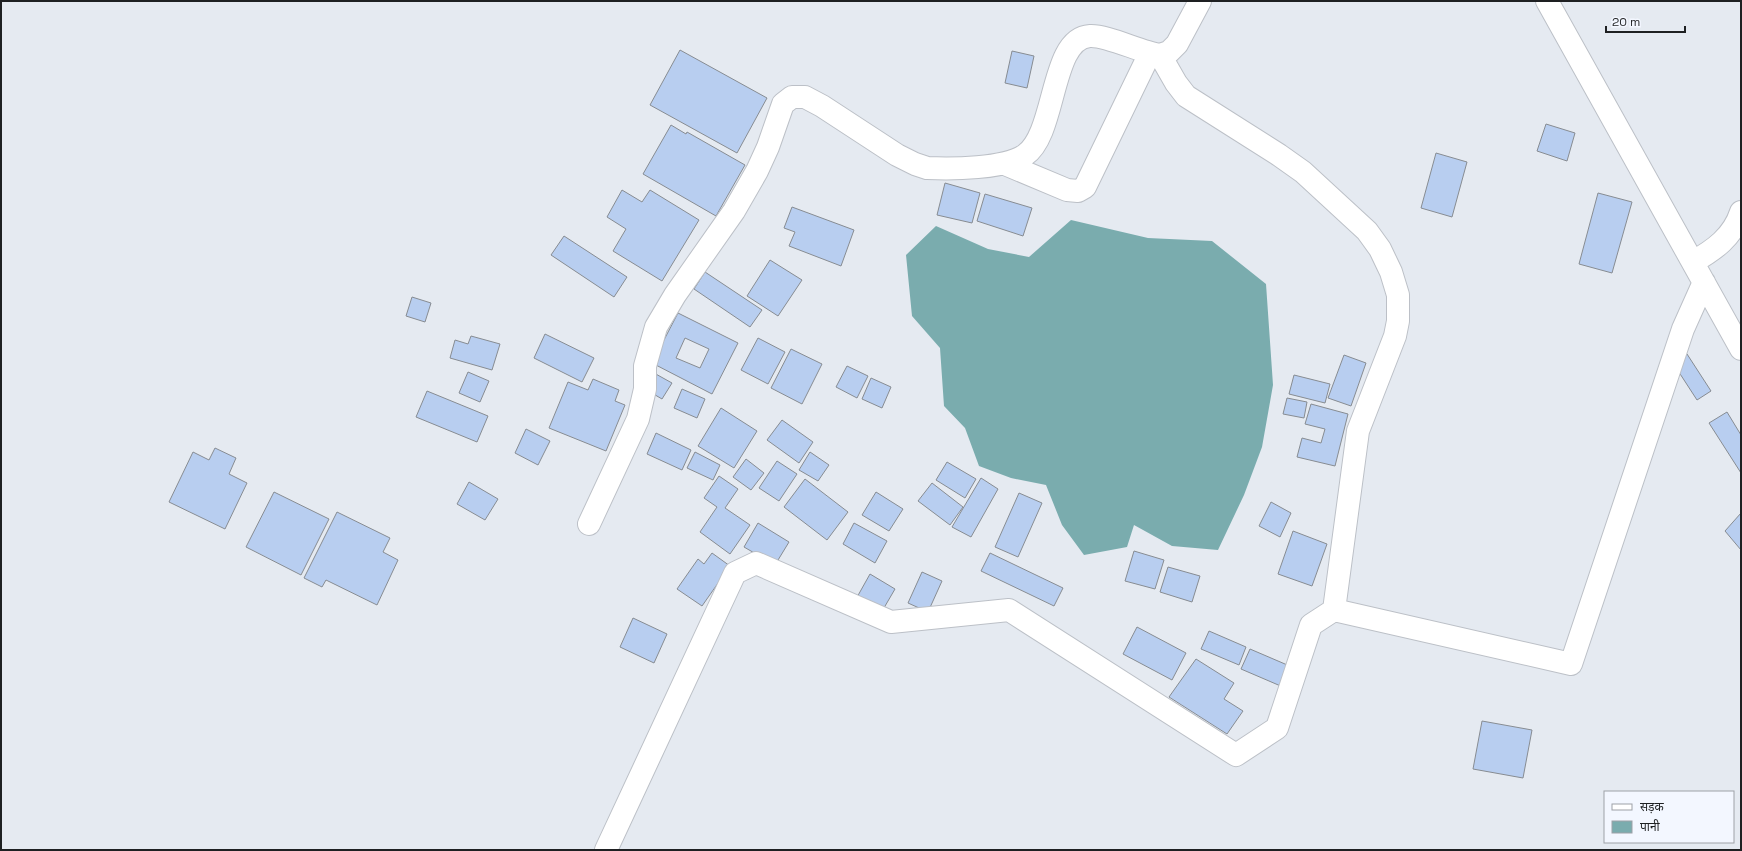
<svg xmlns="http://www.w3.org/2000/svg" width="1742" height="851" viewBox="0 0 1742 851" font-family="'Space Grotesk','Noto Sans Devanagari',sans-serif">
<rect width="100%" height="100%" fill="#e5eaf1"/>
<!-- water -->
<path fill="#7aacae" d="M1071,220L1148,238L1212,241L1266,284L1273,385L1262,447L1244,495L1218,550L1172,546L1134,525L1127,547L1084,555L1062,525L1046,485L1011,478L979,466L965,428L944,406L940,348L912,316L906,255L936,226L988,249L1029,257Z"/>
<!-- building -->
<path fill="#b8cef0" stroke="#878c92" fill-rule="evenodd" d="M680,50L767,98L737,153L650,105Z
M1012,51L1034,56L1027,88L1005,83Z
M1546,124L1575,133L1567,161L1537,151Z
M671,125L686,134L687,132L745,165L716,216L643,174Z
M1436,153L1467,162L1452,217L1421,208Z
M945,183L980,193L972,223L937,215Z
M622,190L642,202L650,190L699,220L662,281L613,251L626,229L607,217Z
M1598,193L1632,202L1612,273L1579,264Z
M985,194L1032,208L1023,236L977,221Z
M792,207L854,230L841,266L789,246L795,232L784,228Z
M564,236L627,277L614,297L551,255Z
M770,260L802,280L778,316L747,296Z
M705,272L762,310L750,327L694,289Z
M412,297L431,303L425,322L406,316Z
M678,313L738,343L712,394L652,363ZM685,338L709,349L700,368L676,358Z
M545,334L594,358L582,382L534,358Z
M471,336L500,344L492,370L450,358L455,340L468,344Z
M758,338L785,352L768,384L741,370Z
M791,349L822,364L802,404L771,388Z
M1687,354L1711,391L1697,400L1673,363Z
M1344,355L1366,363L1351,406L1328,398Z
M847,366L868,376L857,398L836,387Z
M468,372L489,381L480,402L459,393Z
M654,373L672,383L662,399L645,389Z
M1294,375L1330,384L1325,403L1289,394Z
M871,378L891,387L882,408L862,399Z
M593,379L619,390L615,401L625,405L606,451L549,428L568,382L588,390Z
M682,389L705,399L697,418L674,408Z
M427,391L488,416L477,442L416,417Z
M1287,398L1307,402L1304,418L1283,414Z
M1311,404L1348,414L1335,466L1297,457L1302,438L1321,443L1325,429L1305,424Z
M721,408L757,431L734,468L698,446Z
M1727,412L1741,435V473L1709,423Z
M782,420L813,442L799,463L767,440Z
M526,429L550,441L538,465L515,453Z
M656,433L691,450L682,470L647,454Z
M215,448L236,458L229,474L247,483L225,529L169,502L193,452L209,460Z
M695,452L720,465L713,480L687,468Z
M810,452L829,465L818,481L799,470Z
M746,459L764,473L751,490L733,477Z
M777,461L797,474L779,501L759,488Z
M947,462L976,479L965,498L936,480Z
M719,476L738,489L725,508L750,525L730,554L700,532L717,507L704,498Z
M981,478L998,489L971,537L952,527Z
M805,479L848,512L827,540L784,507Z
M469,482L498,499L485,520L457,504Z
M932,483L963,507L950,525L918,501Z
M274,492L329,519L301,575L246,547Z
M876,492L903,509L889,531L862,515Z
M1019,493L1042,503L1018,557L995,547Z
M1271,502L1291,513L1280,537L1259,526Z
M337,512L390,538L383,552L398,560L377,605L326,580L322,587L304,578Z
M1741,513V550L1725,531Z
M758,523L789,542L775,565L744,547Z
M854,523L887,541L875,563L843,544Z
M1293,531L1327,544L1312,586L1278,574Z
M1134,551L1164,560L1155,589L1125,581Z
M712,553L730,566L702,606L677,589L698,559L704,564Z
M990,553L1063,588L1054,606L981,571Z
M1168,567L1200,576L1192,602L1160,592Z
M922,572L942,581L928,612L908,603Z
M870,574L895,589L881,613L856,599Z
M633,618L667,634L654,663L620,647Z
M1137,627L1186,653L1172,680L1123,654Z
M1209,631L1246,647L1239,665L1201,649Z
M1250,649L1292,667L1283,687L1241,669Z
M1196,659L1234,683L1224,699L1243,711L1227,734L1169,697Z
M1482,721L1532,730L1523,778L1473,769Z"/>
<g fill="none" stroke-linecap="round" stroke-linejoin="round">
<!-- minor casing -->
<g stroke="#bcc0c7" stroke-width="24">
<path id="minor" d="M1547,1L1741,349
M1160,55L1176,83L1186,96L1279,155L1303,172L1367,231L1380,249L1391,272L1398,295V321L1395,336L1358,431L1334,610
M1005,164L1067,190L1078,191L1085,187L1150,53
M1693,262C1714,250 1733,237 1741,212
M589,524L638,419L645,389V366L656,327L675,295L734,211L757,171L768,147L783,104L792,97H805L822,106L897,155L915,164L927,168C951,169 1005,169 1025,155C1057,133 1050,38 1090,36C1106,35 1141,52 1160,55L1169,52L1177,44L1200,1
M606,850L735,573L756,563L891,622L1009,610L1236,755L1277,728L1311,625L1334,610L1571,664L1683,329L1704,282"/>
</g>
<!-- minor -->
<use href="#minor" stroke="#fff" stroke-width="22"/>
</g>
<!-- border -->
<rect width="1742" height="851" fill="none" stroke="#1e2022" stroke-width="4"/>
<!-- legend -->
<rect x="1604" y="791" width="130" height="52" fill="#f3f7ff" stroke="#9ea1a7"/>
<rect x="1612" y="804" width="20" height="6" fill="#ffffff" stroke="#9ea1a7"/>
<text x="1640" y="811" font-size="12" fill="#1e2022">सड़क</text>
<rect x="1612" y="821" width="20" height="12" fill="#7aacae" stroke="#9ea1a7"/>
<text x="1640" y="831" font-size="12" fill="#1e2022">पानी</text>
<!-- scale -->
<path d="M1606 26v6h79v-6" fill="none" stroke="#1e2022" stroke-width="2"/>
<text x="1612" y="26" font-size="12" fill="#1e2022" stroke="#f3f7ff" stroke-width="3" paint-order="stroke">20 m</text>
</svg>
